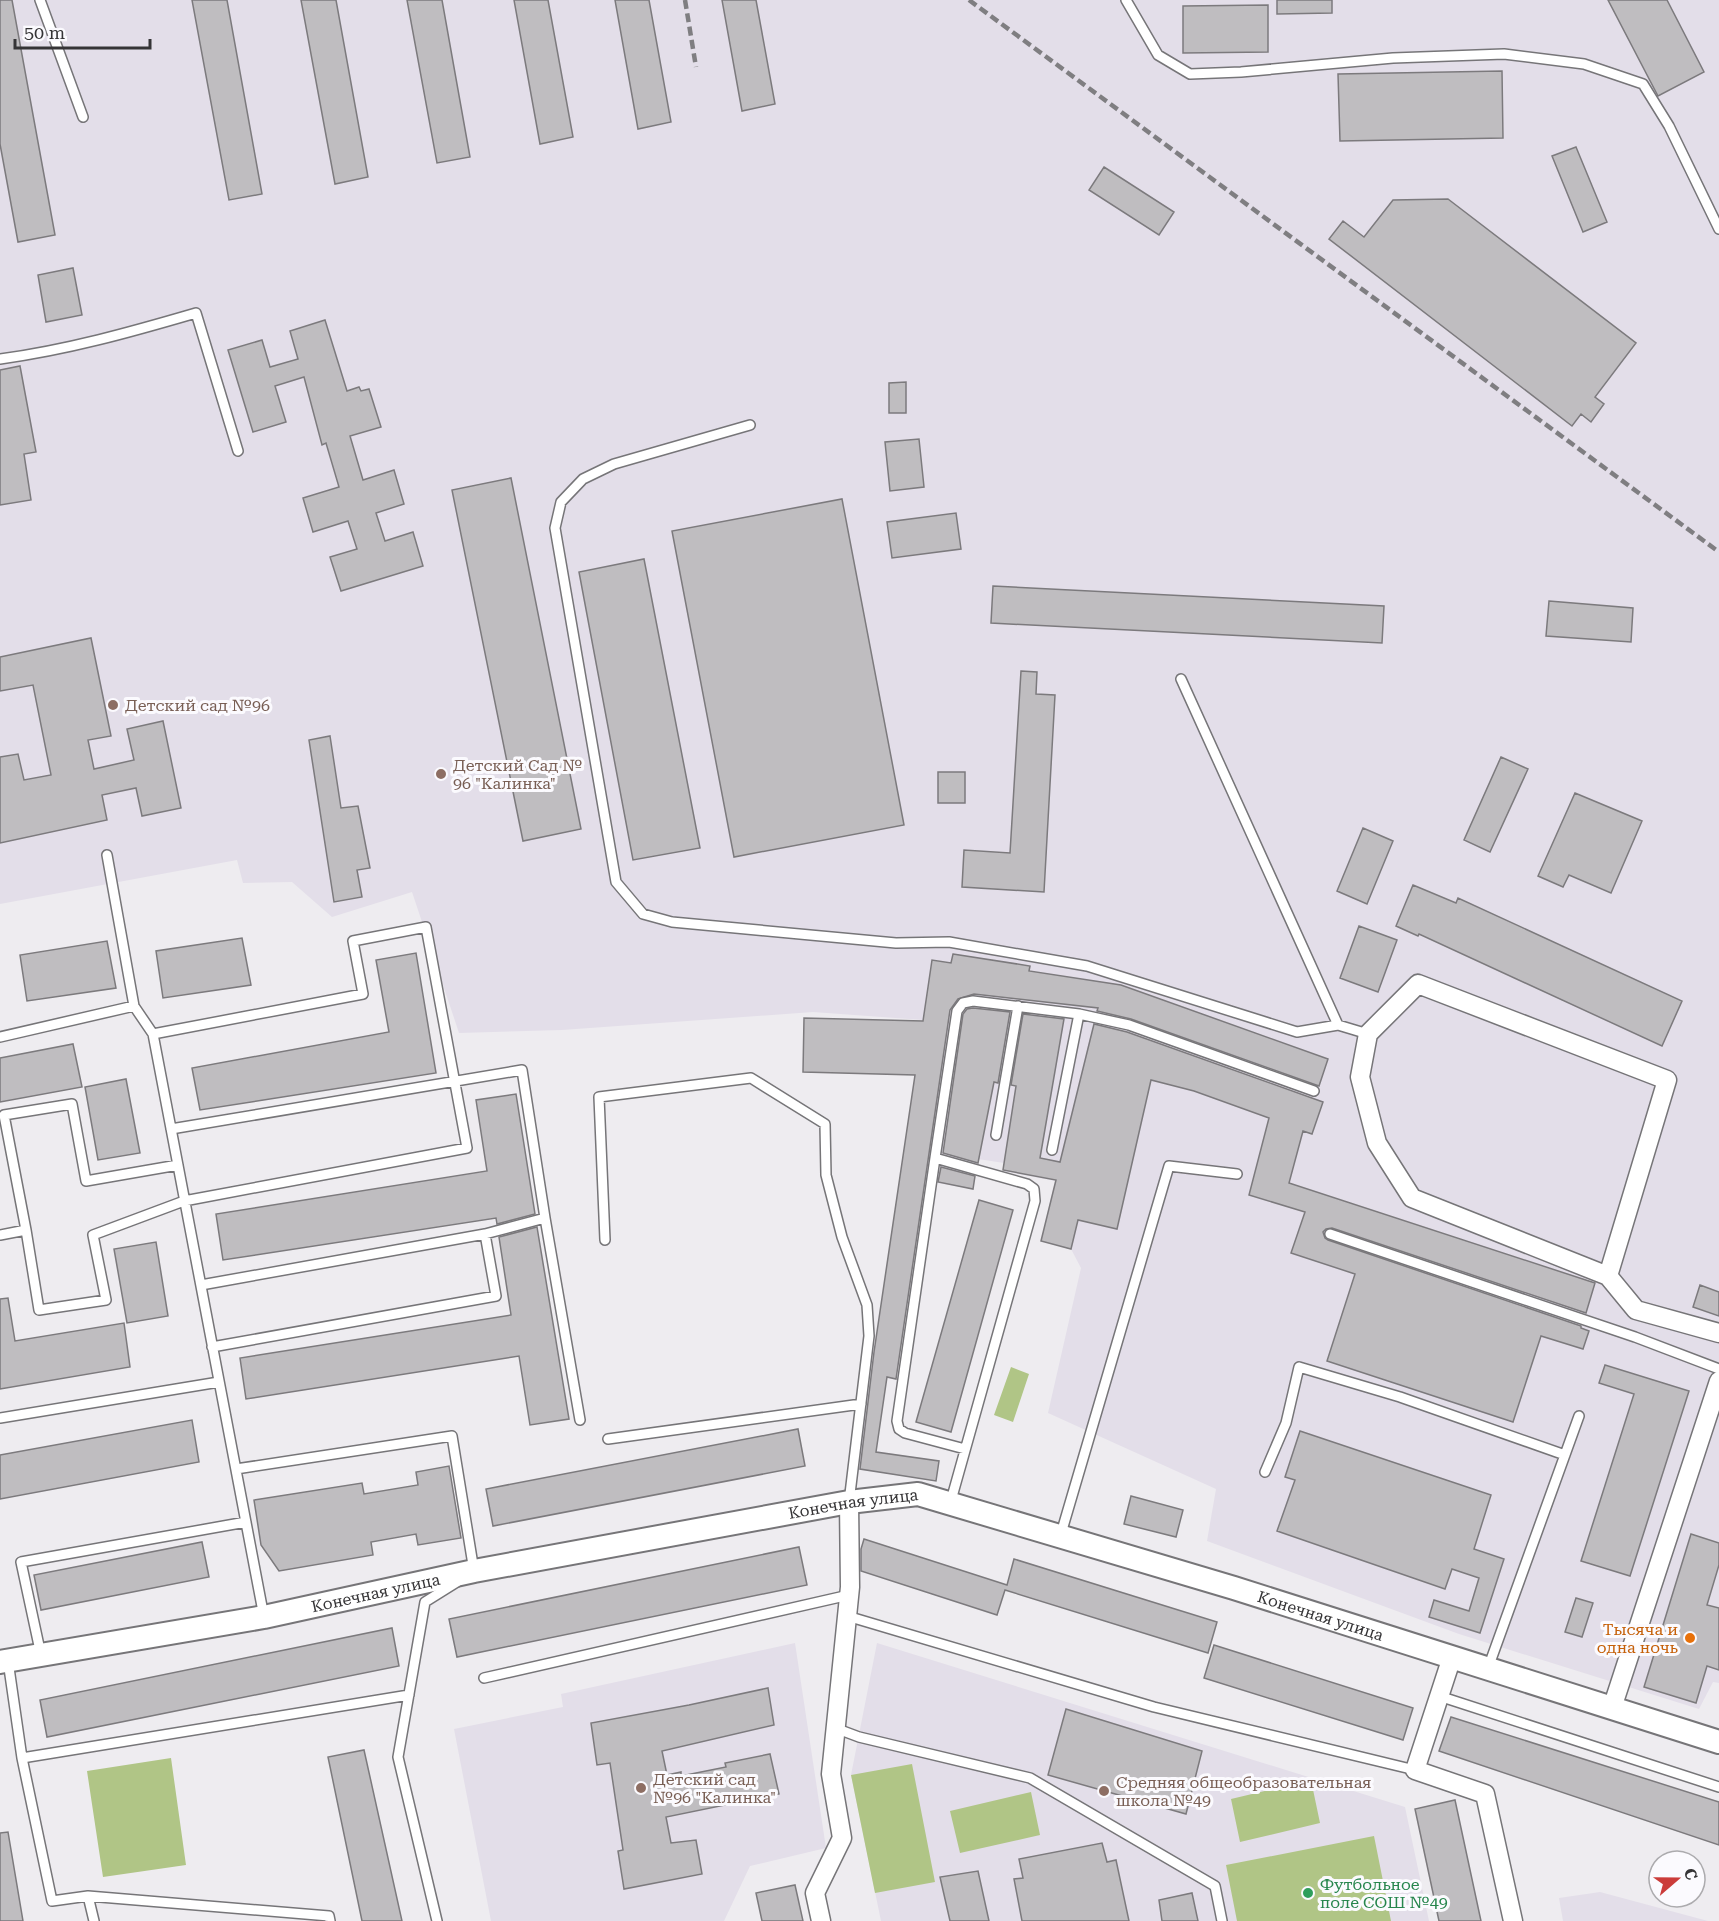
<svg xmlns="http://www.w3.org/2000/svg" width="1719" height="1921" viewBox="0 0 1719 1921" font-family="'Roboto Serif',serif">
<rect width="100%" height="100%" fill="#eeecf0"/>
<!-- built -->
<path fill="#e3dee9" d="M0,0H1719V1683L1713,1682L1699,1709L1459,1634L1207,1541L1216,1489L1048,1413L1081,1268L1071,1249L1041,1241L1055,1181L1003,1171L1004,1163L978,1159L973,1189L925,1181L896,1379L887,1378L876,1451L939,1461L936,1481L857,1469L923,1020L813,1012L562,1030L459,1033L412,892L332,917L292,882L243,883L237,860L0,904Z
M795,1643L826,1848L750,1866L724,1921H491L454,1729L563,1707L561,1694Z
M877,1643L1405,1807L1429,1921H881L851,1775Z
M1600,1892L1708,1921H1563L1559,1898Z"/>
<!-- green -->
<path fill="#b0c586" d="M1011,1367L1029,1374L1013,1422L994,1415Z
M171,1758L186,1865L103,1877L87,1771Z
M912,1764L935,1882L875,1893L851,1775Z
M1311,1780L1320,1823L1240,1842L1231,1799Z
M1031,1792L1040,1835L960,1853L950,1811Z
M1374,1836L1391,1921H1237L1226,1865Z"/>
<!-- building -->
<path fill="#bfbdc0" stroke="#7c7a7d" stroke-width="1.5" d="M0,0H12L55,235L18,242L0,144Z
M192,0H227L262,194L229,200Z
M301,0H336L368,177L335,184Z
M407,0H442L470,157L437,163Z
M514,0H548L573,137L540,144Z
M615,0H649L671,122L638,129Z
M722,0H756L775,104L742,111Z
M1277,0H1332V13L1277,14Z
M1608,0H1667L1704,72L1658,96Z
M1268,5V52L1183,53V6Z
M1502,71L1503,138L1340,141L1338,74Z
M1576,147L1607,222L1583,232L1552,156Z
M1104,167L1174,212L1159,235L1089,190Z
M1448,199L1636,343L1595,397L1604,404L1591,422L1581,414L1572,426L1329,239L1343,221L1364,237L1393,200Z
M73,268L82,315L46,322L38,275Z
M325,320L347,391L359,387L361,391L369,389L381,427L350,436L363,480L394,470L404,504L376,513L385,541L413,532L423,566L341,591L330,557L357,549L348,521L313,532L303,498L339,487L326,443L322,445L304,377L275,386L286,422L253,432L228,350L262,340L270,367L298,359L290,331Z
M20,366L36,452L24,454L31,500L0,505V370Z
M906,382V413H889V383Z
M919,439L924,487L890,491L885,442Z
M511,478L581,829L523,841L452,490Z
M842,499L904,825L734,857L672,531Z
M956,513L961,549L892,558L887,522Z
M644,559L700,848L633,860L579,572Z
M993,586L1384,606L1382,643L991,623Z
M1549,601L1633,608L1631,642L1546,636Z
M91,638L111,736L88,740L94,769L134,760L127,729L163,721L181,808L142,816L136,788L102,795L107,820L0,843V757L18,754L24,780L51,775L33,685L0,691V657Z
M1021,671L1037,672L1036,694L1055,695L1044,892L962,887L964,850L1010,853Z
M330,736L341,808L358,806L370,868L357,870L362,897L334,902L309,740Z
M1501,757L1528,769L1490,852L1464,840Z
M938,772H965V803H938Z
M1575,793L1642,821L1611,893L1569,875L1563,887L1538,876Z
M1363,828L1393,841L1367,904L1337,891Z
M1413,885L1456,903L1458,898L1682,1001L1662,1046L1419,934L1418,936L1396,926Z
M1359,926L1397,940L1378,992L1340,978Z
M242,938L251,985L163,998L156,951Z
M107,941L116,988L27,1001L20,955Z
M416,953L436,1073L200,1110L192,1068L389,1032L376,960Z
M953,954L1030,966L1029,971L1121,985L1328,1059L1319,1086L1131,1019L1097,1011L1098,1008L974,994L958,999L950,1010L896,1379L887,1377L876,1452L939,1461L936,1481L860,1469L874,1352L915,1075L803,1072L804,1018L923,1021L932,960L951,963Z
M973,1008L1010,1012L998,1083L994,1082L978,1163L943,1153L963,1014L967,1009Z
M1023,1014L1064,1019L1040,1158L1060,1162L1094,1024L1127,1032L1323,1102L1312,1134L1303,1131L1289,1183L1595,1283L1586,1313L1332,1228L1326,1229L1323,1232L1325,1238L1328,1240L1581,1326V1328L1589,1331L1583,1349L1541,1336L1513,1422L1327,1361L1355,1274L1291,1253L1305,1212L1249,1195L1269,1118L1194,1091L1151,1080L1117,1229L1078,1220L1071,1249L1041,1241L1056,1180L1003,1170L1016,1086L1011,1085Z
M73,1044L82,1087L0,1102V1058Z
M126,1079L140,1153L98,1160L85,1087Z
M516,1094L535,1214L497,1224L496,1218L223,1260L216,1214L487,1171L476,1100Z
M941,1167L975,1176L973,1189L938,1182Z
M979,1200L1013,1210L951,1432L916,1422Z
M537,1227L569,1419L530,1425L519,1356L246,1399L240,1358L511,1315L499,1237Z
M156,1242L168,1316L127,1323L114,1249Z
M1700,1285L1719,1292V1316L1693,1307Z
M8,1298L15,1341L124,1323L130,1367L0,1389V1299Z
M1605,1365L1689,1391L1630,1576L1581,1561L1634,1394L1599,1383Z
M192,1420L199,1462L0,1499V1455Z
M798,1429L805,1466L493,1526L486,1489Z
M1300,1431L1491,1495L1474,1549L1504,1559L1480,1633L1429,1617L1434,1600L1469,1611L1479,1578L1452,1569L1445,1589L1277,1531L1295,1480L1285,1477Z
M449,1466L461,1538L418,1545L416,1534L371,1542L373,1555L279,1571L261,1545L254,1500L362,1483L364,1494L418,1485L416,1472Z
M1131,1496L1183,1510L1176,1537L1124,1524Z
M1691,1534L1719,1543V1565L1707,1605L1719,1608V1670L1707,1666L1696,1703L1644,1687Z
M864,1539L1007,1585L1014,1559L1217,1622L1208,1653L1005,1590L997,1615L861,1571V1549Z
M202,1542L209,1577L41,1610L34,1575Z
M799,1547L807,1585L457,1657L449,1619Z
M1576,1598L1593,1603L1582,1637L1565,1632Z
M392,1628L399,1666L47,1737L40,1700Z
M1214,1645L1413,1708L1403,1740L1204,1678Z
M768,1688L774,1725L662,1751L667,1775L681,1772V1776L726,1767L725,1763L770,1754L779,1794L666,1817L671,1843L696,1840L702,1874L624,1889L618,1851L623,1850L610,1763L597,1765L591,1723L689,1705Z
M1066,1709L1202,1751L1186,1814L1048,1775Z
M1451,1717L1719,1802V1845L1439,1751Z
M364,1750L402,1921H362L328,1757Z
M1455,1800L1481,1921H1439L1415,1809Z
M8,1832L23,1921H0V1833Z
M1102,1843L1107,1862L1116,1860L1129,1921H1022L1014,1879L1023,1878L1019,1859Z
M978,1871L989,1921H950L940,1877Z
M795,1885L803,1921H762L756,1893Z
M1192,1893L1198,1921H1162L1159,1900Z"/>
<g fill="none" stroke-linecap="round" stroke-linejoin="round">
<!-- service casing -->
<g stroke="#767578" stroke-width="12">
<path id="service" d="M40,0L83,117
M1126,0L1158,55L1190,74L1241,72L1393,58L1504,54L1584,64L1643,84L1669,126L1719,229
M0,359C67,350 131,332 196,313L238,451
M750,425L614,464L583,479L561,502L555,528L616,882L643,914L672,922L896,943L949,942L1087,966L1297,1032L1338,1025
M1181,679L1338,1025L1368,1034
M107,855L134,1006
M153,1034L363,994L353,941L426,927L467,1148L184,1201L93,1235L106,1300L39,1310L26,1230L4,1115L72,1104L86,1181L178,1165
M0,1037L134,1006L153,1034L264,1617
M171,1129L522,1070L545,1218
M996,1135L1018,1006
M1052,1150L1079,1014
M935,1158L957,1011L963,1003L973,1001L1079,1014L1129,1025L1314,1091
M485,1234L545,1218L580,1420
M1330,1234L1635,1337L1719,1369
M0,1235L26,1230
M605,1240L599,1097L751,1078L825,1124L826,1175L842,1237L867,1305L869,1336L849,1502
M201,1285L485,1234L496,1296L212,1347
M0,1418L219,1382
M608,1439L861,1404
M236,1469L452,1436L474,1571
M1265,1472L1286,1423L1299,1367L1400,1397L1565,1455
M950,1504L1035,1201L1034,1189L1027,1184L935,1158L897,1421L899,1429L905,1433L965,1449
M1060,1537L1169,1166L1237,1174
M847,1616L1154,1707L1415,1770
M41,1655L21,1562L246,1522
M8,1661L22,1758L52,1901L88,1896L94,1921
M1488,1668L1579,1416
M484,1678L849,1595
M1439,1696L1719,1787
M835,1728L859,1737L1030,1778L1215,1886L1222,1921
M22,1758L409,1695
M88,1896L329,1916L330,1921
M437,1921L398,1757L425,1602L457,1582"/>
</g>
<!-- minor casing -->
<g stroke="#767578" stroke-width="21">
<path id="minor" d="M1608,1276L1667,1080L1418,984L1368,1034L1360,1077L1377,1143L1412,1198L1608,1276L1636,1310L1719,1333
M1452,1657L1415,1770L1485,1794L1513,1921
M1612,1708L1719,1381
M821,1921L815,1893L842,1838L831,1774L850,1587L849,1502"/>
</g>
<!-- tertiary casing -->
<g stroke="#767578" stroke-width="26">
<g id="tertiary">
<path id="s1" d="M0,1662L264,1617L474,1571L849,1502L918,1494L1234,1588L1719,1742"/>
</g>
</g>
<!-- service -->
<use href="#service" stroke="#fff" stroke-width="9"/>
<!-- minor -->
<use href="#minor" stroke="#fff" stroke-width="18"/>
<!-- tertiary -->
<use href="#tertiary" stroke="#fff" stroke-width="22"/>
<!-- rail -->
<path stroke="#7f7e81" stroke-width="4.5" stroke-dasharray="9 4.5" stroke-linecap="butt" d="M685,0L696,67
M969,0L1719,552"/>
</g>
<!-- markers -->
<g fill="#8d6e63" stroke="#fbfafe" stroke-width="2">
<circle cx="113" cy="705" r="6"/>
<circle cx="441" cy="774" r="6"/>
<circle cx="641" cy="1788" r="6"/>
<circle cx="1104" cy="1791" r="6"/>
</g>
<circle fill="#e8710a" stroke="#fbfafe" stroke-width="2" cx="1690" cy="1638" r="6"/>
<circle fill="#2e9e5b" stroke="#fbfafe" stroke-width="2" cx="1308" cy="1893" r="6"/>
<g text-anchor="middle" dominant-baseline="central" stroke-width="6" stroke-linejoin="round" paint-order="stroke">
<!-- education labels -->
<g font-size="16" fill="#785e54" stroke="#fbfafe" text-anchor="start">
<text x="125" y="705">Детский сад №96</text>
<text x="453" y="765">Детский Сад №<tspan x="453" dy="18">96 "Калинка"</tspan></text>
<text x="653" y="1779">Детский сад<tspan x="653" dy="18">№96 "Калинка"</tspan></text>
<text x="1116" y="1782">Средняя общеобразовательная<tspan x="1116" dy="18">школа №49</tspan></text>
</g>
<!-- street labels -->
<g font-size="16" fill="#353436" stroke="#fbfafe">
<text stroke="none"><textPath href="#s1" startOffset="868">Конечная улица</textPath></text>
<text stroke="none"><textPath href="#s1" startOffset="382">Конечная улица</textPath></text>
<text stroke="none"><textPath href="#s1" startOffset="1354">Конечная улица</textPath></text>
</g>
<!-- food labels -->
<g font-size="16" fill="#c56008" stroke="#fbfafe" text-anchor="end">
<text x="1678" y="1629">Тысяча и<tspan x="1678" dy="18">одна ночь</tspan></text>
</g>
<!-- leisure labels -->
<g font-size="16" fill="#27864d" stroke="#fbfafe" text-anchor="start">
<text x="1320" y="1884">Футбольное<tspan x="1320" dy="18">поле СОШ №49</tspan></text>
</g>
</g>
<!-- north arrow -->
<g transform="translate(1677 1879) rotate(70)"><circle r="28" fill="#fbfafe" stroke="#acabae" stroke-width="1.5"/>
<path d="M0-4.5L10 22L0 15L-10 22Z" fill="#cb3c3a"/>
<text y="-9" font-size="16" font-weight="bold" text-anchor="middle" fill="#353436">С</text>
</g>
<!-- scale -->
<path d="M15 39v9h135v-9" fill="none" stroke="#353436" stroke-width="3"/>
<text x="24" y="39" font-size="18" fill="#353436" stroke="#fbfafe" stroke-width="4.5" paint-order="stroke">50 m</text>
</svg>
